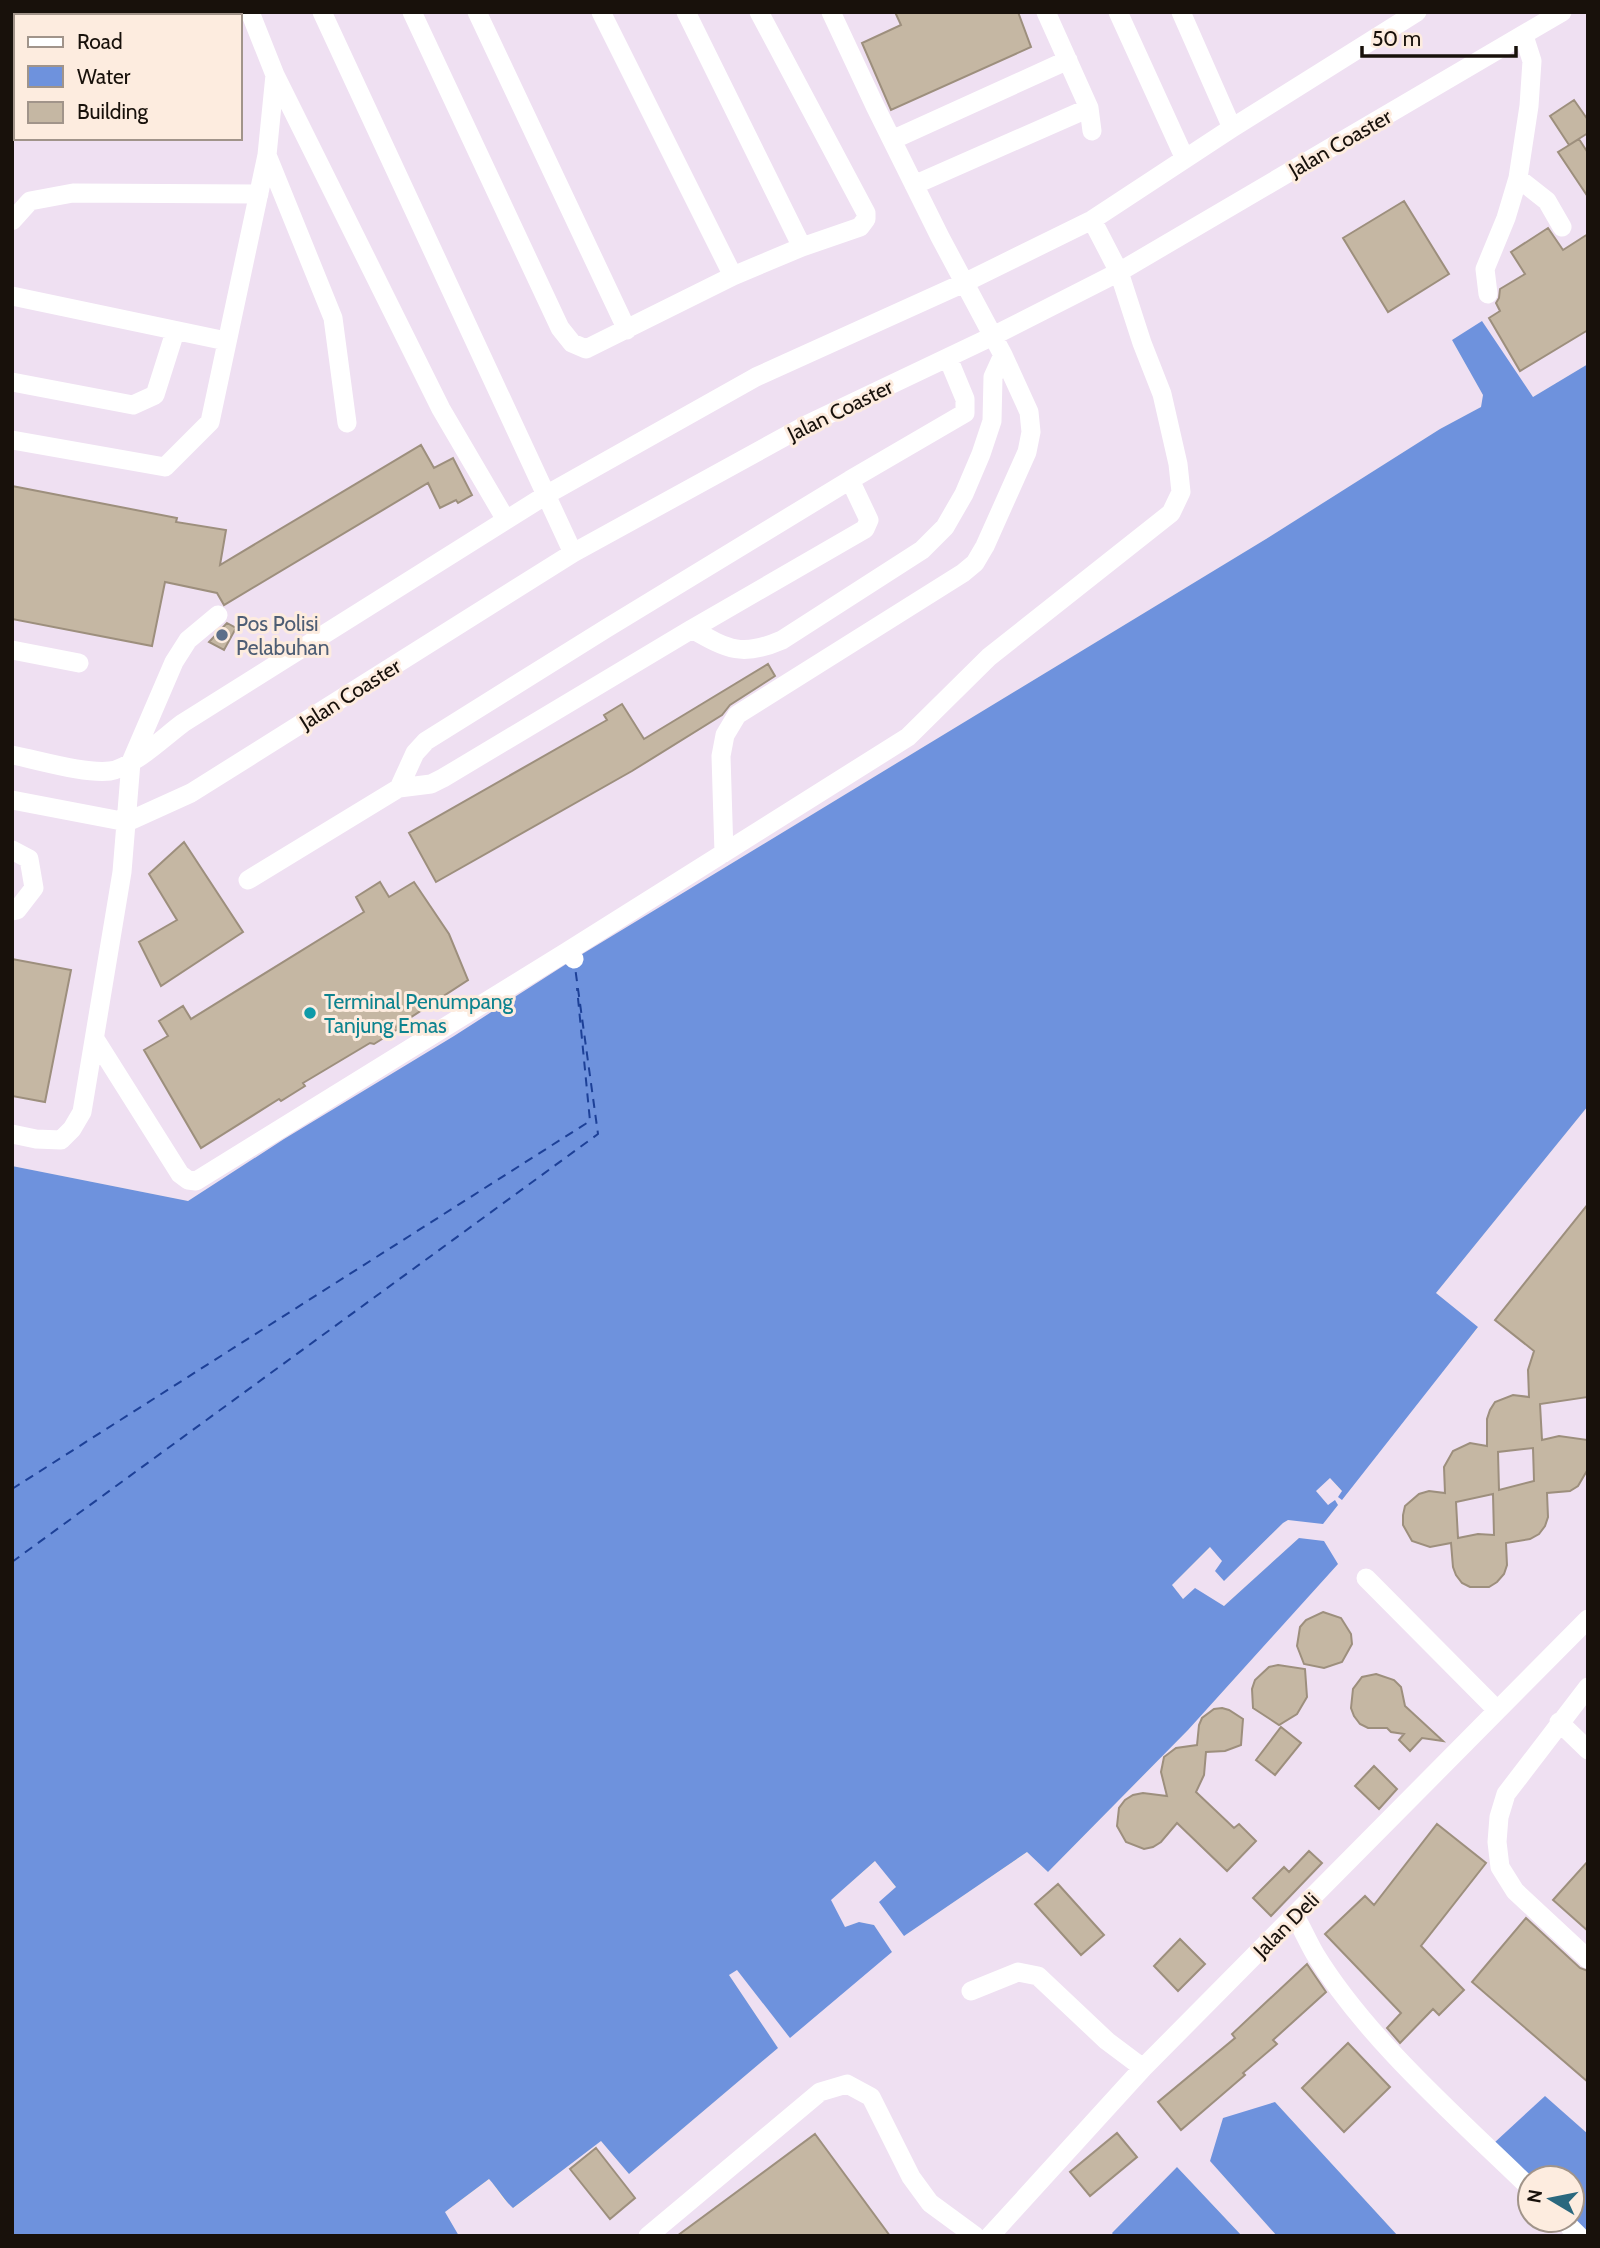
<svg xmlns="http://www.w3.org/2000/svg" width="1600" height="2248" viewBox="0 0 1600 2248" font-family="Cabin,sans-serif">
<rect width="100%" height="100%" fill="#fdecdf"/>
<!-- industrial -->
<path fill="#efe0f2" fill-rule="evenodd" d="M12,12H1588V364L1533,397L1482,322L1452,340L1483,395L1481,407L1440,429L1266,539L574,959L454,1036L284,1139L188,1201L12,1166ZM16,16H240V138H16Z
M1588,1106V2134L1544,2096L1530,2180V2220H1572L1588,2236H1398L1275,2102L1210,2161L1277,2236H1242L1177,2167L1112,2233L1114,2236H459L445,2212L490,2179L503,2199L514,2208L601,2141L629,2174L778,2048L729,1975L736,1970L892,1953L874,1925L859,1922L845,1927L830,1900L876,1861L896,1888L905,1935L1028,1852L1048,1872L1188,1730L1338,1563L1299,1538L1224,1606L1195,1589L1183,1599L1172,1585L1211,1547L1222,1561L1224,1581L1283,1523L1288,1520L1323,1523L1338,1505L1328,1506L1316,1491L1330,1478L1342,1492L1478,1328L1436,1293Z"/>
<!-- water -->
<path fill="#6e92dd" d="M1482,321L1533,397L1588,364V1106L1436,1293L1478,1327L1342,1500L1338,1497L1342,1491L1330,1478L1316,1491L1328,1505L1335,1500L1338,1505L1323,1524L1288,1520L1283,1523L1224,1581L1215,1571L1222,1561L1210,1547L1172,1585L1183,1599L1195,1588L1224,1606L1299,1538L1324,1541L1338,1564L1188,1730L1048,1872L1027,1852L904,1936L879,1902L896,1887L875,1861L831,1900L845,1927L859,1922L874,1925L892,1952L790,2038L737,1970L729,1975L778,2048L629,2174L601,2141L513,2208C503,2199 498,2189 489,2179L445,2212L459,2236H12V1166L188,1201L284,1139L454,1036L574,959L1266,539L1440,429L1481,407L1483,395L1452,340Z
M1545,2096L1588,2134V2235L1572,2220V2178H1530L1494,2143Z
M1275,2102L1398,2236H1277L1210,2161L1223,2118Z
M1177,2167L1242,2236H1114L1112,2233Z"/>
<g fill="none" stroke-linecap="round" stroke-linejoin="round">
<!-- ferry -->
<path stroke="#1d4097" stroke-width="2" stroke-dasharray="9 7" stroke-linecap="butt" d="M12,1489L590,1121L577,988
M12,1562L598,1134L575,967"/>
</g>
<!-- building -->
<path fill="#c5b7a3" stroke="#9d8f7d" stroke-width="2" fill-rule="evenodd" d="M895,12H1018L1031,47L891,110L862,43L901,25Z
M1574,100L1588,120V133L1569,145L1550,116Z
M1579,139L1588,153V197L1558,152Z
M1404,201L1449,274L1388,312L1343,238Z
M1548,228L1563,250L1588,234V330L1520,371L1489,318L1500,311L1496,303L1499,298L1500,289L1525,274L1511,252Z
M421,445L434,468L453,458L472,495L458,503L456,500L440,508L428,483L224,605L217,593L165,582L152,646L12,619V486L177,518L176,522L226,530L220,565Z
M227,623L236,628L224,650L209,642Z
M768,664L775,676L730,705L722,715L632,771L436,882L409,833L607,720L604,715L622,704L644,739Z
M184,842L243,932L161,986L139,942L177,920L149,874Z
M380,882L389,897L414,882L449,934L468,980L396,1027L398,1029L374,1044L370,1043L303,1083L305,1086L281,1101L279,1099L201,1148L144,1050L168,1036L159,1021L183,1006L191,1019L364,912L356,897Z
M12,959L71,970L45,1102L12,1096Z
M1588,1204V1397L1540,1404L1542,1440L1559,1436L1588,1440V1469L1578,1486L1570,1491L1547,1493L1548,1517L1545,1526L1539,1534L1530,1539L1506,1543L1507,1565L1504,1574L1497,1582L1489,1587H1470L1462,1583L1456,1575L1453,1567L1451,1543L1430,1547L1412,1541L1403,1525V1515L1405,1506L1419,1494L1429,1491L1445,1493L1444,1467L1453,1451L1470,1443L1487,1446V1419L1490,1410L1495,1402L1513,1395L1529,1397L1528,1370L1534,1351L1495,1320ZM1533,1448L1534,1481L1499,1490L1498,1452ZM1493,1494L1494,1535L1478,1534L1458,1538L1456,1502Z
M1323,1612L1341,1618L1351,1634L1352,1644L1342,1662L1324,1668L1304,1664L1297,1646L1300,1627L1306,1620Z
M1278,1665L1305,1669L1307,1697L1297,1714L1279,1725L1253,1708L1252,1689L1255,1680L1269,1667Z
M1376,1674L1394,1680L1401,1687L1405,1706L1443,1741L1422,1738L1410,1751L1399,1740L1404,1734L1391,1732L1387,1728H1368L1360,1724L1354,1716L1351,1708L1353,1689L1362,1677Z
M1222,1708L1229,1710L1243,1719L1241,1745L1225,1751L1206,1752L1204,1775L1196,1792L1234,1828L1239,1824L1256,1841L1227,1871L1177,1823L1161,1842L1153,1847L1144,1849L1126,1842L1117,1826L1119,1808L1125,1800L1133,1795L1143,1793L1167,1796L1161,1772L1164,1757L1176,1748L1197,1745L1199,1725L1202,1718L1214,1709Z
M1281,1727L1301,1743L1275,1775L1256,1760Z
M1374,1766L1397,1789L1379,1809L1355,1786Z
M1437,1824L1486,1863L1421,1946L1464,1990L1439,2015L1433,2009L1400,2043L1387,2028L1401,2013L1325,1934L1365,1896L1374,1905Z
M1309,1851L1322,1863L1271,1916L1253,1898L1284,1867L1289,1872Z
M1588,1861V1931L1553,1900Z
M1058,1884L1104,1935L1081,1955L1035,1904Z
M1526,1918L1580,1968L1588,1971V2082L1472,1982Z
M1180,1939L1205,1964L1178,1991L1154,1966Z
M1307,1964L1326,1992L1273,2040L1277,2044L1243,2073L1245,2075L1181,2130L1158,2102L1235,2038L1232,2034Z
M1348,2043L1390,2087L1344,2132L1302,2088Z
M1117,2133L1137,2157L1090,2196L1070,2172Z
M815,2134L890,2236H677Z
M596,2148L635,2198L610,2219L570,2169Z"/>
<g fill="none" stroke-linecap="round" stroke-linejoin="round">
<!-- minor -->
<path stroke="#fff" stroke-width="19" d="M322,12L573,553
M412,12L560,328L572,343L586,349L733,276L802,247L860,227L866,219V213L759,12
M477,12L627,330
M601,12L733,276
M686,12L802,247
M1046,12L1089,108L1092,131
M1118,12L1185,159
M1181,12L1232,128
M135,16L150,12
M12,28H16
M275,75L441,409L506,520
M12,109H16
M892,140L1068,60
M267,155L333,318L347,423
M1518,178L1547,201L1562,227
M914,185L1089,108
M12,221L30,201L73,193L259,194
M1488,294L1485,269L1506,218L1518,178L1529,106L1532,61L1524,36
M12,296L226,341
M12,382L133,405L155,395L175,332
M12,440L165,467L210,422L267,155L275,75L250,12
M850,480L965,413V399L948,358
M692,629L865,529L869,520L850,480L607,628L426,741L415,753L399,788L431,784L443,778L692,629C728,650 743,657 782,640L922,550L945,527L964,494L981,454L992,421L993,377L1003,355
M12,650L79,663
M12,755C39,760 84,774 110,771C132,768 164,737 183,723L546,495L756,377L966,282L1092,220L1232,128L1417,12
M12,800L127,822
M127,822L191,793L573,553L806,425L993,336L1119,272L1562,12
M12,850L29,859L34,888L17,910L12,911
M724,853L721,756L725,735L737,715L963,573L975,563L985,546L1027,452L1031,432L1029,412L1003,355L940,237L875,106L831,12
M248,880L399,788
M568,951L908,737L989,657L1171,513L1181,492L1178,464L1162,394L1142,343L1119,272L1092,220
M95,1039L180,1174L188,1180L196,1181L568,951L574,959
M12,1134L36,1139L61,1140L72,1129L82,1112L122,872L131,762L174,662L188,640L218,615
M1366,1578L1497,1710
M1588,1687L1506,1794L1499,1817L1497,1842L1500,1867L1515,1891L1588,1959
M1559,1722L1588,1750
M1295,1916C1302,1928 1308,1942 1315,1954C1367,2039 1458,2118 1530,2188
M971,1991L1018,1972L1038,1976L1107,2041L1143,2068
M1563,2220L1579,2236
M648,2236L820,2092L847,2084L871,2097L911,2177L930,2203L975,2236
M990,2236L1143,2068L1588,1619"/>
</g>
<!-- markers -->
<circle fill="#5c6f8a" stroke="#fdecdf" stroke-width="2.5" cx="222" cy="635" r="7"/>
<circle fill="#0f9aa8" stroke="#fdecdf" stroke-width="2.5" cx="310" cy="1013" r="7"/>
<g text-anchor="middle" dominant-baseline="central" stroke-width="6" stroke-linejoin="round" paint-order="stroke">
<!-- street labels -->
<g font-size="21" fill="#18110b" stroke="#fdecdf">
<text transform="translate(1340 143) rotate(-30)">Jalan Coaster</text>
<text transform="translate(840 410) rotate(-26)">Jalan Coaster</text>
<text transform="translate(350 694) rotate(-32)">Jalan Coaster</text>
<text transform="translate(1286 1925) rotate(-45)">Jalan Deli</text>
</g>
<!-- service labels -->
<g font-size="21" fill="#4e5e75" stroke="#fdecdf" text-anchor="start">
<text x="236" y="623">Pos Polisi<tspan x="236" dy="24">Pelabuhan</tspan></text>
</g>
<!-- culture labels -->
<g font-size="21" fill="#0d838f" stroke="#fdecdf" text-anchor="start">
<text x="324" y="1001">Terminal Penumpang<tspan x="324" dy="24">Tanjung Emas</tspan></text>
</g>
</g>
<!-- border -->
<rect width="1600" height="2248" fill="none" stroke="#18110b" stroke-width="28"/>
<!-- legend -->
<rect x="14" y="14" width="228" height="126" fill="#fdecdf" stroke="#a1948a" stroke-width="2"/>
<rect x="28" y="37" width="35" height="10" fill="#ffffff" stroke="#a1948a" stroke-width="2"/>
<text x="77" y="49" font-size="21" fill="#18110b">Road</text>
<rect x="28" y="66" width="35" height="21" fill="#6e92dd" stroke="#a1948a" stroke-width="2"/>
<text x="77" y="84" font-size="21" fill="#18110b">Water</text>
<rect x="28" y="102" width="35" height="21" fill="#c5b7a3" stroke="#a1948a" stroke-width="2"/>
<text x="77" y="119" font-size="21" fill="#18110b">Building</text>
<!-- north arrow -->
<g transform="translate(1551 2199) rotate(280)"><circle r="33" fill="#fdecdf" stroke="#a1948a" stroke-width="2"/>
<path d="M0-5L12 26L0 18L-12 26Z" fill="#2a687e"/>
<text y="-10" font-size="19" font-weight="bold" text-anchor="middle" fill="#18110b">N</text>
</g>
<!-- scale -->
<path d="M1362 46v10h154v-10" fill="none" stroke="#18110b" stroke-width="3.5"/>
<text x="1372" y="46" font-size="21" fill="#18110b" stroke="#fdecdf" stroke-width="5" paint-order="stroke">50 m</text>
</svg>
